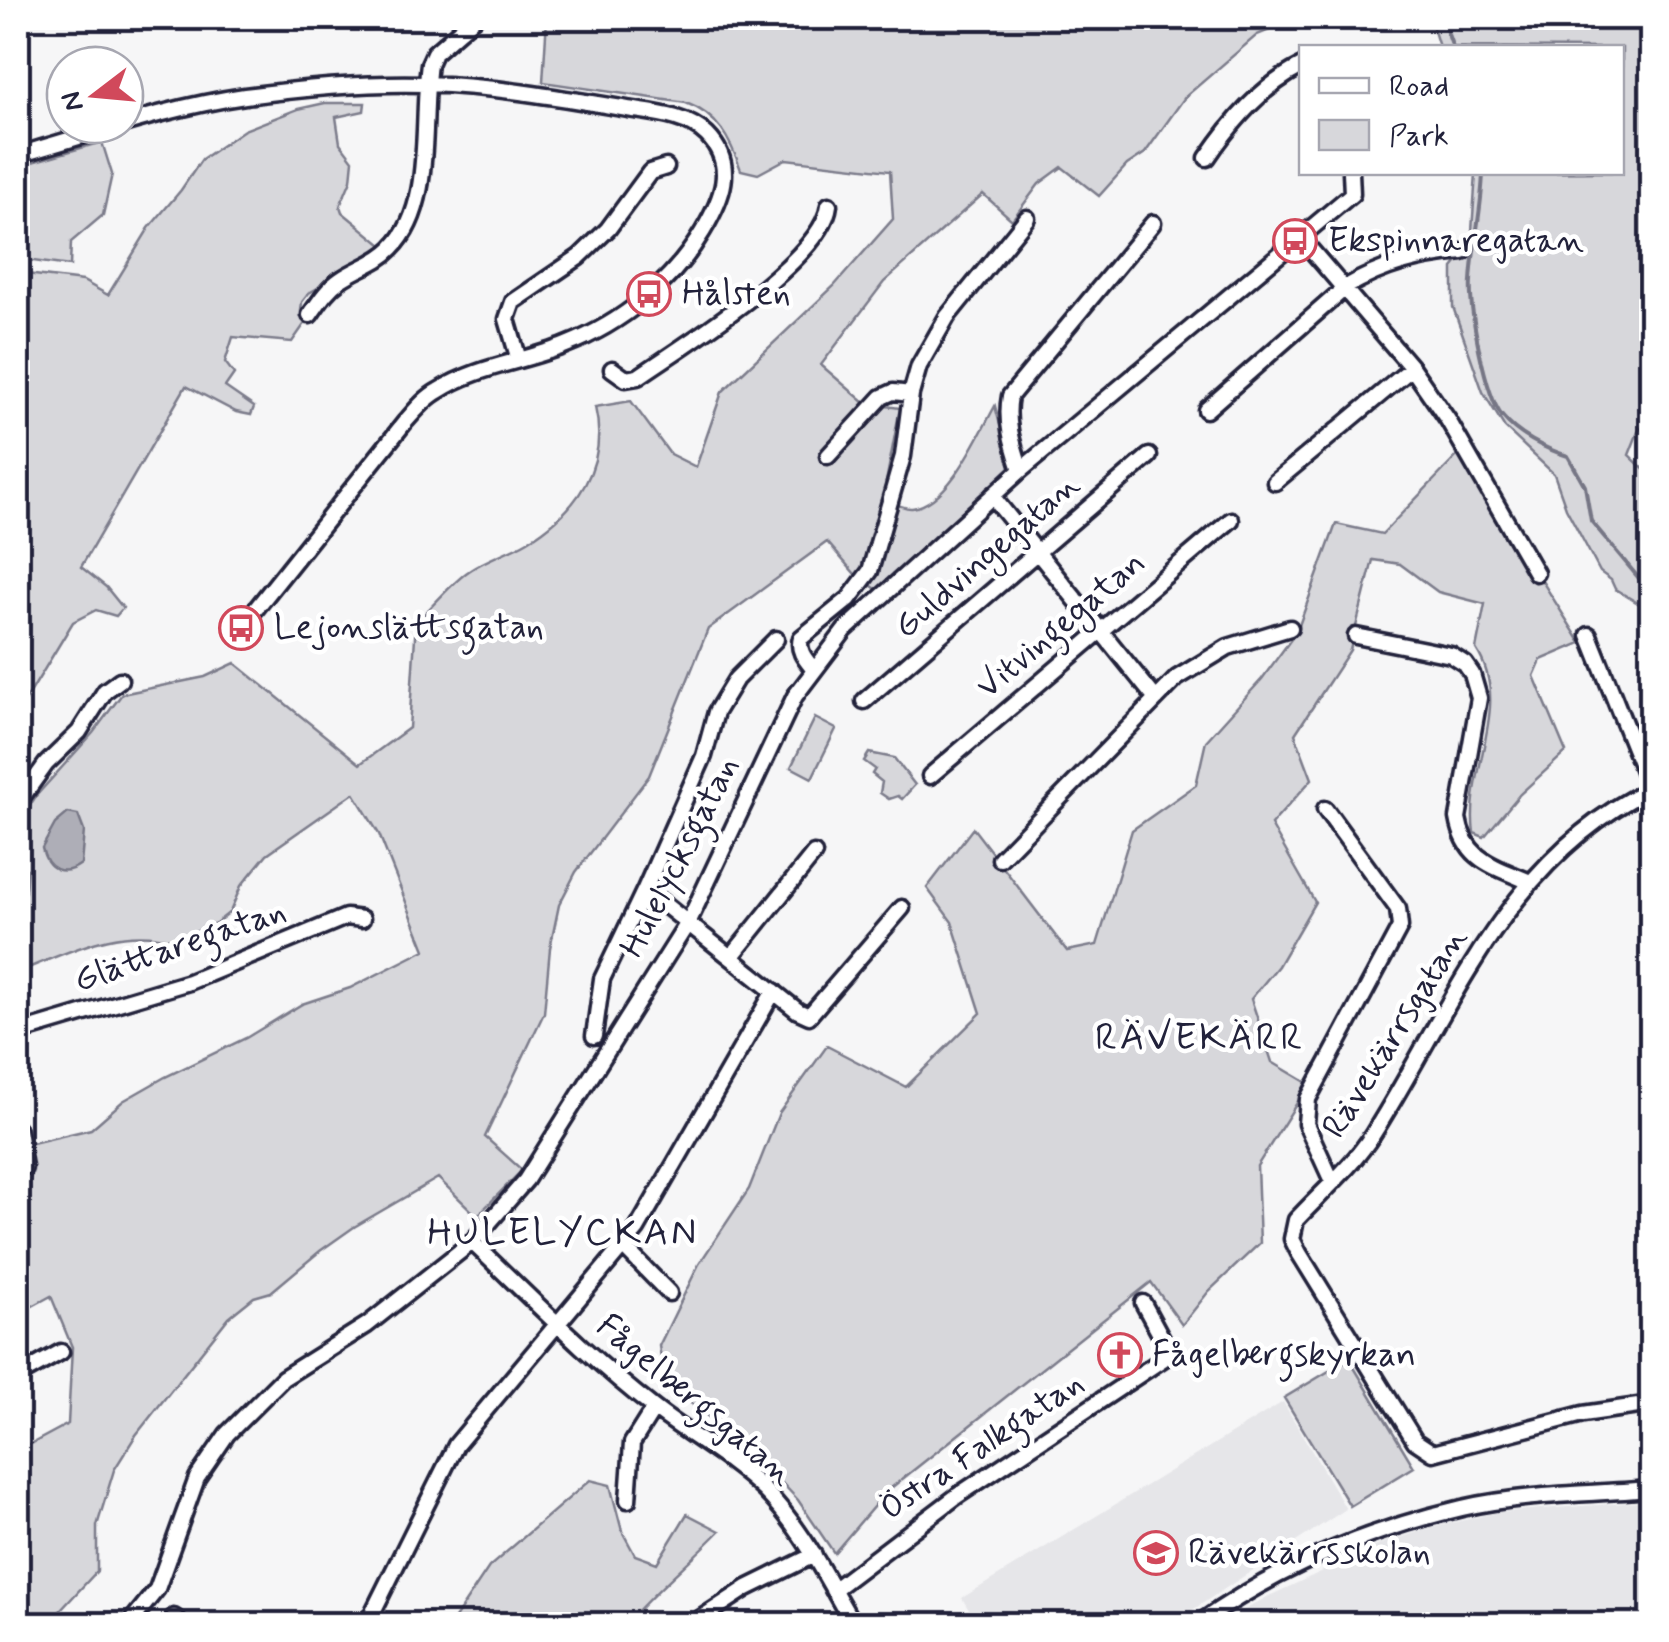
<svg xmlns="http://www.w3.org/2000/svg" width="1669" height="1642" viewBox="0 0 1669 1642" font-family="Mynerve,sans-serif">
<rect width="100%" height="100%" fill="#f6f6f7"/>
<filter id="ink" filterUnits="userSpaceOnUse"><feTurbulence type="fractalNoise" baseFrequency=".01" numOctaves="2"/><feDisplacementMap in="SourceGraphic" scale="20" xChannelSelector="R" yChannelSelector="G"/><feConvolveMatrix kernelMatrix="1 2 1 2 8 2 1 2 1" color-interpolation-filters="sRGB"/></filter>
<g filter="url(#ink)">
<!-- built -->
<path fill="#e6e6e9" d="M1283,1402L1346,1509L1171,1624H977L962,1598Z
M1651,1501V1624H1221L1267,1597L1383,1543L1433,1527L1499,1512Z"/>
<!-- green -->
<path fill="#d7d7db" stroke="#7c7c8b" stroke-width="2.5" d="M547,18H1300L1257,35L1185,97L1145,153L1127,165L1099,196L1062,167L1039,184L1012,220L983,194L884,282L821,365L865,403L900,408L883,498C892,502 903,509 912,508C949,504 979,435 995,406L1011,466L879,591L855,574L827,542L708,629L649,776L576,872L559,905L550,948L544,1013L485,1137L522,1170L477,1216L438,1178L354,1227L320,1251L271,1292L254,1297L229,1317L136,1435L114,1470L97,1526V1571L48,1624H18V1451L68,1424L72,1347L51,1296L18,1314V1223L28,1217L27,1187L33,1171L28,1144L91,1129L123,1101L165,1077L246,1038L302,1004L350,988L425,950L379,834L354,793L267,854L241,886L230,912L216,923L175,941C121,923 67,953 18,972L27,869L18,862V824L36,796L93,733L122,694L205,677L235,663L360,764L409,728L416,622C433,606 448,587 466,573C484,559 508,553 528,541C577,511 609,465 595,407L631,401L670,454L696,467L722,392L834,286L893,219L890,171L786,159L758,174L741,170C730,139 718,115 686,103L543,82Z
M1430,18H1651V416L1638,432L1629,455L1651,476V611L1615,589L1611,580L1600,572L1566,508L1554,474L1505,428L1483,392L1453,307V268L1471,246L1476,173L1622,172V48L1439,47Z
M325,103H365L364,111L336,117L340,143L353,160L351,180L340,206L342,212L387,249L309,293L302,302L301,311L307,316L306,322L292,342L233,337L225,362L234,374L225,387L254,407L251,415L236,412L186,386L81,567L106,587L123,608L116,616L96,610L73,622L18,713V273L83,281L108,295L149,228L181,190L202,159L244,130L298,109Z
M102,142L112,174L103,215L71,242L70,266L18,259V166Z
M1461,452L1581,643L1541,660L1534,676L1566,752L1520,794L1484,837L1474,833C1465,771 1513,706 1476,649L1485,604L1438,592L1400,564L1373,560L1350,650L1295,734L1312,779L1271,825L1315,902L1278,966L1251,999L1272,1062L1309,1084L1257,1166L1260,1243L1209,1291L1182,1325L1151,1282L886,1492L834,1553L798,1500L751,1450L665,1383L659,1346L699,1264L749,1189L779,1113L827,1046L906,1087L981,1013L952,922L927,888L973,828L1067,951L1097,945L1132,830L1196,785L1206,741L1262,679L1297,631L1336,524L1382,534Z
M815,718L836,729L812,778L791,767Z
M869,753L894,758L915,785L902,799L898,796L889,799L880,793L882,782L872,774L875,769L864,761Z
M1349,1359L1414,1467L1350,1506L1284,1398Z
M590,1480L610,1485L622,1531L635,1555L657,1563L687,1514L720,1531C689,1563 655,1590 626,1624H451L489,1567Z"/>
<!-- water -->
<path fill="#aeaeb7" stroke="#767685" stroke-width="2.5" d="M68,813L78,815L84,831L81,864C63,877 47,870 42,848L55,824Z"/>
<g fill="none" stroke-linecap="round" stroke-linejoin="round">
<!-- stream -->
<path stroke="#767685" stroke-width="4" d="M1442,18L1453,48
M1483,172C1482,209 1473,244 1471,281C1469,308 1485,395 1502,416C1517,435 1545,449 1568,456L1585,486L1591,521L1652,594
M1645,800L1652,820"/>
<!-- minor casing -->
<g stroke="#22223b" stroke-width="21">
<path id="minor" d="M18,155C92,134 168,107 245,96C305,88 366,82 426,84C491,86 557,97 622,108C649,113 686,114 707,135C737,165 722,199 703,231C673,282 621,324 566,345C524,362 477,366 438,391C425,398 415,411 405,422L251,615
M1207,158C1232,121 1262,86 1302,66
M1300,237L1412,368L1448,420L1536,573
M310,315C319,302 327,289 340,280C357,268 378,263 392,248C434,207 421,118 429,64L434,53L474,18
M519,360L507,319L513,302L579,257L608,229L650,172L666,167
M612,369L626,379L638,377C684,345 823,260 829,205
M1206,410L1346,287C1384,265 1419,256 1463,252
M828,456L882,397L893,392L911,394
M1021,470C1013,445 1005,422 1010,396L1153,223
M1275,482L1412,368
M992,496L1155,698
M1589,635L1650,788
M1356,636L1451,655L1465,664L1472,674L1479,698L1458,818C1465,861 1494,866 1530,882
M814,670C806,660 797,651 801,638L849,599L870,571L903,456L911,394L919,366L947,317L1027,218
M864,701L1149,456
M930,776L1231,520
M1652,788C1507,857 1453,1007 1373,1134C1353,1166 1321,1193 1296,1220L1292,1239L1299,1253L1415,1441L1433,1453L1583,1414L1652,1404
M18,803L46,764L79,732L105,691L120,680
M1325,809L1398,909L1400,927L1308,1099L1306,1124L1332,1181
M1000,859L1177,678L1228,647L1290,628
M645,889L704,756L716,712L736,679L776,639
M732,956L814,854
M18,1033L189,982L346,917L362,919
M594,1036L602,979L645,889L798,1011L809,1016L902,908
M18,1130L24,1167
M472,1242C531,1298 589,1358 654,1408C690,1436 731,1458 764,1490C803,1529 826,1578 853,1624
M624,1247L669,1293
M18,1376L61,1352
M628,1500L632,1443L654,1408
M833,1590L957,1496L1166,1357L1169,1351L1143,1303
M174,1617L182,1624
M129,1624L157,1589L197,1478L227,1434L283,1378L367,1325L472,1242L526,1180L689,921L795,696L845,630L1021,470L1352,194L1351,172
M367,1624L456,1445L637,1229L774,991
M692,1624L747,1588L814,1555
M1198,1624C1277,1568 1368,1530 1462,1508C1523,1494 1589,1494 1652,1489"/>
</g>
<!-- minor -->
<use href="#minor" stroke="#fff" stroke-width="14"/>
</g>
</g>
<!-- icons -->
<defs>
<g id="bus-ring" transform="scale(2.25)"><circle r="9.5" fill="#fff" stroke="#d1495b" stroke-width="1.5"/><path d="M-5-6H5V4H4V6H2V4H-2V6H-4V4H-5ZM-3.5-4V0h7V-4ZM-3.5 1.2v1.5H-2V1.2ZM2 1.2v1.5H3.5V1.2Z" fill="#d1495b"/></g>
<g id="church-ring" transform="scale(2.25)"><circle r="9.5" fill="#fff" stroke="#d1495b" stroke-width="1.5"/><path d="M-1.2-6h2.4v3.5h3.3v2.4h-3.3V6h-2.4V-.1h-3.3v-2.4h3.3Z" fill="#d1495b"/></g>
<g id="school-ring" transform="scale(2.25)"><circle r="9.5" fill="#fff" stroke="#d1495b" stroke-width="1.5"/><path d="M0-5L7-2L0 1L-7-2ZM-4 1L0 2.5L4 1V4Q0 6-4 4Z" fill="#d1495b"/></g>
</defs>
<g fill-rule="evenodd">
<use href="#bus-ring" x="1295" y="241"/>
<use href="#bus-ring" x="649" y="294"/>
<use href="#bus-ring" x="241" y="628"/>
<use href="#church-ring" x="1120" y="1355"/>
<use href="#school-ring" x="1156" y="1553"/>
</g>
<g text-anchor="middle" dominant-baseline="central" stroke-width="9" stroke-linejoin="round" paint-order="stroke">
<!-- poi labels -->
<g font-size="35" fill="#22223b" stroke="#fff" text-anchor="start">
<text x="1328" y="241">Ekspinnaregatan</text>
<text x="682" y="294">Hålsten</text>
<text x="274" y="628">Lejonslättsgatan</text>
<text x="1152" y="1355">Fågelbergskyrkan</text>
<text x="1188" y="1553">Rävekärrsskolan</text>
</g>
<!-- street labels -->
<g font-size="35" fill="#22223b" stroke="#fff">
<text transform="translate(987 556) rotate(-41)">Guldvingegatan</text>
<text transform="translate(1061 625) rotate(-40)">Vitvingegatan</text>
<text transform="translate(680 857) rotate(-63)">Hulelycksgatan</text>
<text transform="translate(180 946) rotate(-19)">Glättaregatan</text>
<text transform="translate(1395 1033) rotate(-58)">Rävekärrsgatan</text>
<text transform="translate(695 1400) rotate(40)">Fågelbergsgatan</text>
<text transform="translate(982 1446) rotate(-34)">Östra Falkgatan</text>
</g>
<!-- neighbourhood labels -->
<g font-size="38" letter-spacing="2.5" fill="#22223b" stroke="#fff">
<text x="1200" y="1038">RÄVEKÄRR</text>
<text x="563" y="1233">HULELYCKAN</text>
</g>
</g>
<!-- margin -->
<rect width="1669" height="1642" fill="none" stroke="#fff" stroke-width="60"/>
<rect x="30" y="30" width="1609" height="1582" fill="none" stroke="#22223b" stroke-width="4" filter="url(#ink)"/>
<!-- legend -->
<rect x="1299" y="45" width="325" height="130" fill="#ffffff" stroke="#a7a7b1" stroke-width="2.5"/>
<rect x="1319" y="78" width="50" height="15" fill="#ffffff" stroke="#a7a7b1" stroke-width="2.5"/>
<text x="1389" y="95" font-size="30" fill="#22223b">Road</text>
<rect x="1319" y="120" width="50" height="30" fill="#d7d7db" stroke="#a7a7b1" stroke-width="2.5"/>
<text x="1389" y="145" font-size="30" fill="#22223b">Park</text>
<!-- north arrow -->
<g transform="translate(95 95) rotate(254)"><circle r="48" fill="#ffffff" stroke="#a7a7b1" stroke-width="2.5"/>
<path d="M0-8L18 38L0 25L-18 38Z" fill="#d1495b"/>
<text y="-15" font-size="28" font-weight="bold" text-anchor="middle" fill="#22223b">N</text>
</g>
</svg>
